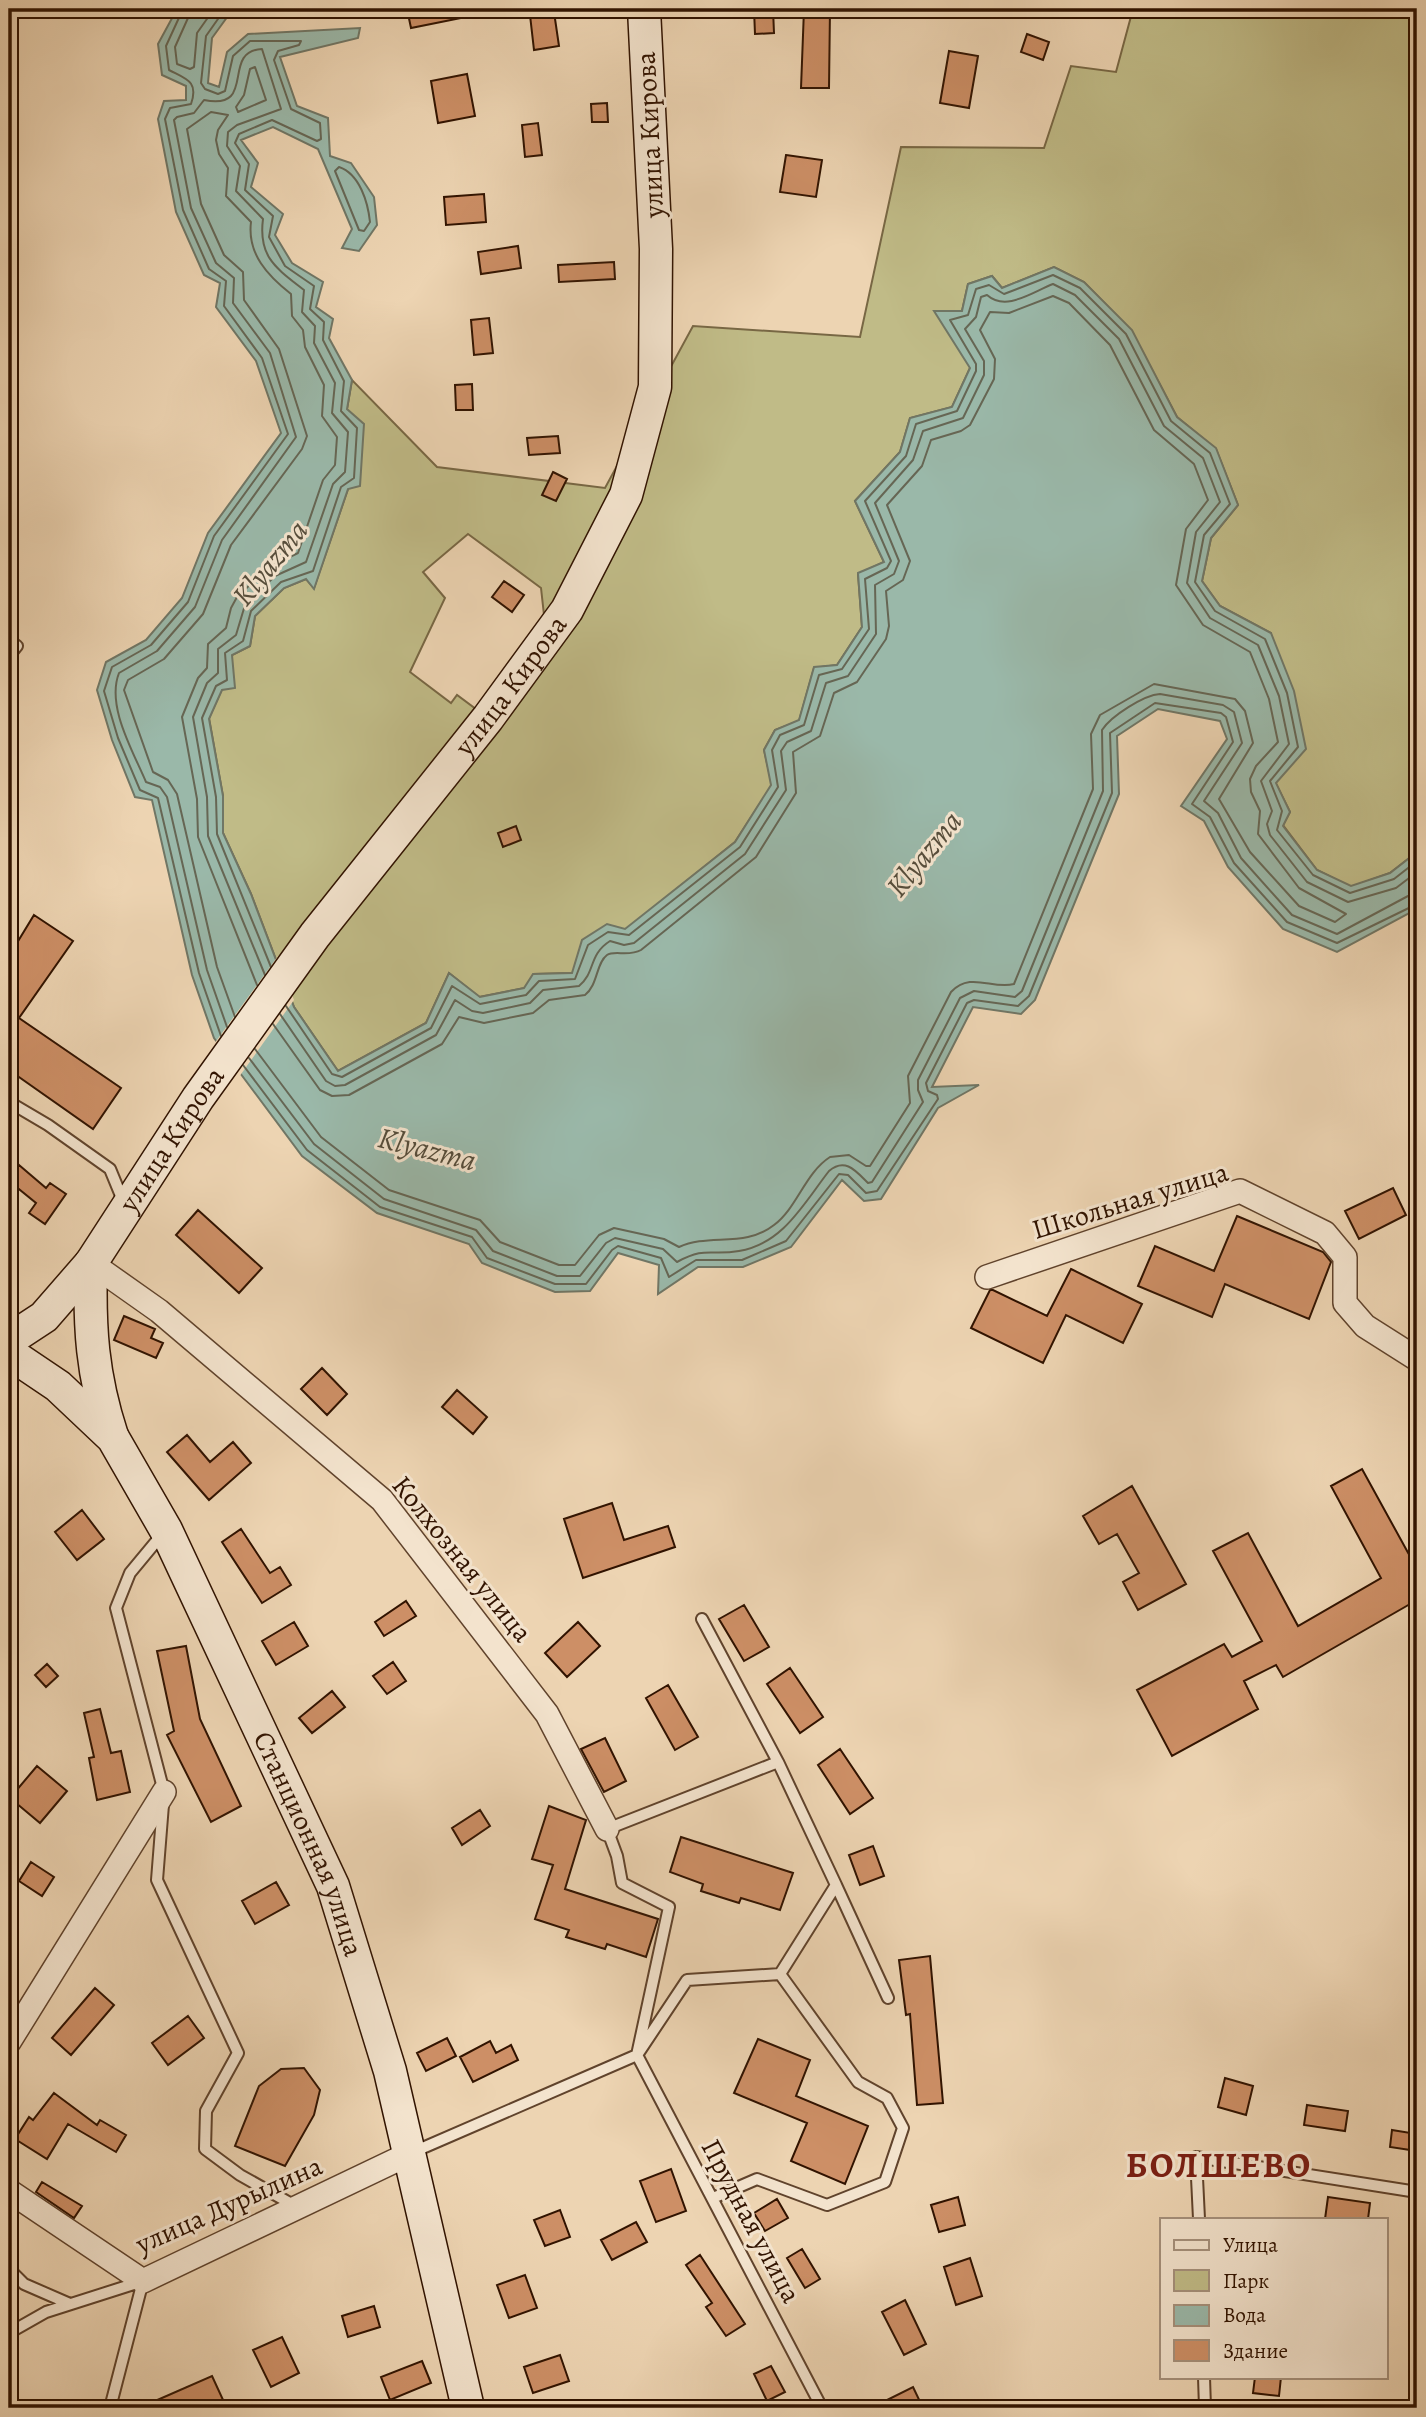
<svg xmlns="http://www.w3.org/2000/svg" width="1426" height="2417" viewBox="0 0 1426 2417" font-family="Alegreya,serif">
<rect width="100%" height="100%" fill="#edd4b2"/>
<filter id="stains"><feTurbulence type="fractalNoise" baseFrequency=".00286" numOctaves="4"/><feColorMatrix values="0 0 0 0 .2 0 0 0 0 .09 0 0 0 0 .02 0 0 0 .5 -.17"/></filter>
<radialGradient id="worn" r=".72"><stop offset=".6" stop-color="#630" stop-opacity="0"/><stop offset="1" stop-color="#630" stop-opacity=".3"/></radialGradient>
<!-- green -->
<path fill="#c0bb87" stroke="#786744" stroke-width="2" fill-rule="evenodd" d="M1133,9H1417V852L1390,873L1351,887L1317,870L1283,825L1290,812L1276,784L1271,633L1220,606L1202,581L1211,538L1238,505L1216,449L1177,417L1131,330L1084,282L1054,267L1002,288L992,276L968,284L962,311L970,368L952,407L910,418L900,452L855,501L884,562L858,574L862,627L837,665L814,668L799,721L775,730L764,750L772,785L735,842L572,973L534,974L525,988L479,997L449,973L426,1023L338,1071L294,1007L251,894L223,833V796L209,718L222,689L232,655L250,646L255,616L284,588L306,579L314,588L348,489L347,409L352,380L437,467L605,488L693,326L860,337L901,147L1044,148L1071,66L1116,72ZM468,534L541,588L544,615L480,712L457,695L451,703L410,672L445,598L423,572Z"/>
<!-- water -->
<path fill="#9ab8a9" stroke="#707665" stroke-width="2" d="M177,9H233L212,38L208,83L219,87L227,52L248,34L360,28L358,38L280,57L297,106L328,118L330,156L351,163L374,197L377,225L359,251L342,248L352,229L318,149L273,127L241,140L258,163L251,187L283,214L275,235L292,263L323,282L316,307L333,319L329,338L352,380L347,409L364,424L360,486L348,489L314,589L306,579L284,588L255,616L250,646L232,655L235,688L222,690L209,719L223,796V833L251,894L294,1007L338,1071L426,1023L449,973L480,997L524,988L533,974L572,973L582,940L607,924L625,929L735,842L771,785L764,750L775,730L799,720L814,667L837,665L862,627L858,573L884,562L855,501L900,452L910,418L952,407L970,368L934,311H962L968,284L992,276L1002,288L1054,267L1084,282L1132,330L1177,417L1216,448L1238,505L1211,538L1202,581L1220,606L1271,633L1294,691L1306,749L1276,783L1290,812L1283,826L1317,870L1351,886L1390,873L1417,852V909L1337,952L1283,929L1228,867L1204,821L1181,806L1227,739L1220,721L1158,709L1117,736L1119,794L1035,1000L1021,1014L973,1007L932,1087L979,1085L938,1108L881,1199L864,1201L842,1180L791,1247L743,1267H698L658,1294L659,1265L618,1253L590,1291L555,1292L482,1263L469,1244L377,1213L302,1156L214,1038L192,975L152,800L135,797L112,740L97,690L106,662L146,640L182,598L208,533L281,433L256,361L216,307L220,283L204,275L176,212L158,119L164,101L186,100V86L162,75L158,44Z"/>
<!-- pier -->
<path fill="#edd4b2" d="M278,956L294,1000L239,1077L214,1044Z"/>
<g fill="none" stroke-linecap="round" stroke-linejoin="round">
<!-- shore -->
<path stroke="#666654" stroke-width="2" d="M183,9L166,46L169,70C186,79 199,81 191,104L170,108L165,119L183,210L209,269L226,281L224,306L262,358L288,434L214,536L188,602L151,645L112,667L104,691L118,738L140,790L158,798L199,973L221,1036
M192,9L175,47L177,64L190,69L194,67L197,33L214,9
M225,9L206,36L201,83L205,89L218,94L225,91L233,56L250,41H301L299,45L278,51L274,60L291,109L320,123L321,139L317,141L272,120L239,134L235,143L249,164L245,190L273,216L269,237L285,266L314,286L310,309L324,322L323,340L344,381L341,411L357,428L354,478L341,487L313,571L281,582L251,611L243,641L225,653L227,680L216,686L202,718L216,797L217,834L271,967
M255,67L266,100L238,112L236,107L244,95L250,69Z
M339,167C360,174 368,203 370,222L364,231L359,230L335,171Z
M286,1006L332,1074L342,1077L431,1028L452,986L480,1004L526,995L539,981L575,979L588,945L608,932L629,935L740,847L778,787L772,750L780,735L804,725L819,675L842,669L869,629L865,579L887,568L891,561L865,501L906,456L916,424L957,411L976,371V364L950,320L968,315L976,289L989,285L1004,294L1053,275L1080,288L1126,334L1171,421L1210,453L1230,504L1204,535L1195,582L1215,611L1265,639L1287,693L1298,747L1270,781L1282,811L1277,830L1313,875L1350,893L1394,879L1417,861
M280,1014L326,1081L335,1086L345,1085L436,1035L455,1000L472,1011L483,1013L530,1003L543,990L579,986C596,972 588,955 610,941L624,945L634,943L745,854L786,790L781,751L787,742L811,731L826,683L848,676L876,634L875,585L894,574L899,561L875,503L913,460L923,431L963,418L984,375V361L965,329L976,317L981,297L987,295C1006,312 1032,292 1053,284L1075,295L1119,339L1164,426L1203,458L1220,502L1196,532L1187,583L1210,618L1258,645L1279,696L1289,744L1261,781L1272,811L1267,824L1270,835L1307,882L1348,902L1396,888L1417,872
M235,1017L217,967L177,794L168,780L153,772L124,690L128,680L164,659L203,614L231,545L302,449L307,436L279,349L244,300L243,272L224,255L201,204L187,129L211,112L228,115L218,130L216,140L219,154L228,168L226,196L251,222C247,254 268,276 291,294L292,316L303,330L305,347L324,385L322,416L337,437L335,465L323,480L298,553L269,567L237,597L231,608L226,628L208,644L207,668L198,678L182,717L197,799L198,837L257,985
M227,1027L207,970L167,797L160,787L146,782C133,751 106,706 119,673L157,651L195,607L222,540L296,437L270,353L233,303L234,278L216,263L191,208L174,120L177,117L194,113L204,100C258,111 220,51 262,49L281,109L237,125L228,132L227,146L240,166L236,191L263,219C258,257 276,268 304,290L302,312L315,326L314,343L335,383L332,413L348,432L345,472L333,484L306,562L275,576L245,605L236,635L218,649V673L207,683L193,717L207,797L208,836L265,975
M255,1049L321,1137L389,1190L480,1220L500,1242L559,1265H575L599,1235L614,1228L664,1239L679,1247C709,1233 745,1248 774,1225C797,1208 805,1173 830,1157L849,1155L866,1166H870L910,1103L908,1076L951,992C971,971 992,990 1014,984L1093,789L1091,734L1100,715L1154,684L1235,699L1245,711L1253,743L1219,799L1250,852L1299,906L1335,922L1346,914L1299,888L1258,834L1260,811L1251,792L1250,779L1256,766L1278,742L1269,699L1250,652L1203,625L1176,585L1186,529L1208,500L1194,464L1154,430L1110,345L1069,303L1053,296L1009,313L990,312L980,330L995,359L994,379L970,425L961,431L931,440L922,466L887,505L910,561L903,580L886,591L889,626L886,639L857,682L834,693L820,736L793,752L796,793L756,857L641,950C629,957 614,950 607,955C596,963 598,985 585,995L549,1000L533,1013L484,1023L459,1017L442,1044L349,1095L332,1096L320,1090L273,1024
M249,1058L314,1144L384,1199L476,1230L493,1251L557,1276H580L606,1243L615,1238L663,1249L677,1262C707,1246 709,1256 739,1251C783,1244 804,1203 829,1171C845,1157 856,1171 868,1183L872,1182L923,1102L918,1090V1080L960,998L974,991L1015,997L1022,991L1103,791L1102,730C1111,716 1144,695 1160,694L1223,705L1234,712L1242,743L1204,801L1218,813L1241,858L1292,915L1337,934L1408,896L1417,895
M243,1065L307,1150L380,1207L472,1237L487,1258L555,1284H586L612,1250L618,1246L661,1258L669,1277L696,1260H742L786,1241L839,1174L848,1175L866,1193L877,1191L938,1099L937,1095L928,1091L926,1083L967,1003L974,1000L1018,1006L1029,996L1112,793L1110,733L1155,703L1221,713L1226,717L1233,742L1192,804L1210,817L1234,863L1287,922L1337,943L1417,904"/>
</g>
<!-- building -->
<path fill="#cd8f66" stroke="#311300" stroke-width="2" d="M407,9H470L471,16L411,28Z
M754,9H773L774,33L755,34Z
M804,9H830L829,88H801Z
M554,12L559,46L534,50L530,15Z
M1027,34L1049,42L1043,60L1021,52Z
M949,51L978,56L969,108L940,103Z
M467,74L475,116L438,123L431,81Z
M607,103L608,122H592L591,104Z
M538,123L542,155L525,157L522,125Z
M786,155L822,160L816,197L780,192Z
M484,194L486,222L446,225L444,197Z
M518,246L521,268L481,274L478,252Z
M614,262L615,279L559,282L558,265Z
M489,318L493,353L474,355L471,320Z
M472,384L473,410H456L455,385Z
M558,436L560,453L529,455L527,438Z
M553,472L567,479L556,501L542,495Z
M504,581L524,595L512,612L492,597Z
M516,826L521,840L503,847L498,833Z
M34,915L73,941L19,1018L121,1088L93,1129L9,1070V956Z
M19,1165L46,1188L50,1183L66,1194L45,1224L29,1213L36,1203L9,1181V1176Z
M1393,1188L1406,1215L1359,1239L1345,1211Z
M198,1210L262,1268L239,1293L176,1235Z
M1237,1216L1323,1252L1331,1262L1309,1319L1225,1284L1212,1317L1138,1286L1155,1246L1214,1271Z
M1071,1269L1142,1304L1123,1343L1066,1315L1043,1363L971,1328L990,1290H993L1047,1316Z
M124,1316L155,1329L151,1338L163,1343L156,1358L114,1340Z
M322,1368L347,1394L327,1415L301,1389Z
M457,1390L487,1417L473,1434L442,1407Z
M187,1435L210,1462L233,1442L251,1463L209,1500L167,1452Z
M1362,1469L1417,1569V1600L1283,1677L1276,1665L1244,1681L1258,1709L1172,1756L1137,1690L1224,1644L1232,1657L1262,1641L1213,1551L1248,1533L1298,1626L1381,1578L1331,1486Z
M1132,1486L1186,1584L1138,1610L1123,1582L1139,1573L1117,1534L1099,1544L1083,1516Z
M612,1503L624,1540L668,1526L675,1547L583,1578L564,1519Z
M82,1510L104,1539L77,1560L55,1532Z
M241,1529L270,1573L280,1567L291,1585L262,1603L222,1542Z
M406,1601L416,1616L384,1636L375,1622Z
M744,1605L769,1647L744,1661L719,1619Z
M294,1622L308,1646L276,1665L262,1641Z
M578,1622L600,1646L567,1677L545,1653Z
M186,1646L200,1719L241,1806L211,1822L167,1735L174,1731L157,1651Z
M393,1662L406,1681L387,1694L373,1676Z
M47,1664L58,1676L46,1687L35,1675Z
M790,1668L823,1717L800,1733L767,1684Z
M668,1685L698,1737L675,1750L646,1698Z
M332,1691L345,1707L312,1733L299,1718Z
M100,1709L111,1753L121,1751L130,1792L97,1800L89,1758L94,1757L84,1713Z
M605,1738L626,1781L604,1792L581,1749Z
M840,1749L873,1798L850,1814L818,1765Z
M37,1766L67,1791L40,1823L10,1798Z
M549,1806L586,1820L565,1889L658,1919L646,1957L607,1944L605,1949L566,1937L569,1930L535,1919L553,1865L532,1859Z
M480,1810L490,1826L462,1845L452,1828Z
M681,1837L793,1873L780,1910L741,1898L739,1903L701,1891L703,1884L670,1872Z
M873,1846L884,1876L860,1885L849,1855Z
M31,1862L54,1877L42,1896L19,1881Z
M276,1882L289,1905L255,1924L242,1901Z
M930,1956L943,2103L917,2105L910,2014L906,2015L899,1960Z
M95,1988L114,2005L71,2055L52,2038Z
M188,2016L204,2038L168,2065L152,2043Z
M447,2038L456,2056L426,2071L417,2053Z
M758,2039L810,2060L796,2096L868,2126L845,2184L791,2161L807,2123L734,2093Z
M490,2041L496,2053L511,2045L518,2060L473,2082L460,2057Z
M304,2068L320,2090L314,2115L285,2166L235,2146L259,2086L281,2069Z
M1225,2078L1253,2086L1246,2115L1218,2107Z
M54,2093L97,2125L100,2120L126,2135L116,2152L68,2124L47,2159L15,2139L29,2117L33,2120Z
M1307,2105L1348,2111L1345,2131L1304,2125Z
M1392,2130L1417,2134V2151L1390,2147Z
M671,2169L686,2211L656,2222L640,2181Z
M42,2182L82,2206L74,2218L36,2192Z
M958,2197L965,2225L939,2232L931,2205Z
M1328,2197L1370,2203L1368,2219H1325Z
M777,2199L788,2218L765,2231L754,2213Z
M560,2210L570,2237L545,2246L534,2220Z
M636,2222L647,2242L612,2260L601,2240Z
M802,2249L820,2279L805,2288L787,2258Z
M700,2255L745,2324L726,2336L706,2307L712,2303L686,2265Z
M970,2258L982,2296L956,2305L944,2267Z
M525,2275L537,2308L509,2318L497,2285Z
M905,2300L926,2344L904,2355L882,2312Z
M374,2306L380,2327L348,2337L342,2316Z
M282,2337L299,2373L271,2387L253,2350Z
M560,2355L569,2381L533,2393L524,2367Z
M422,2361L431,2383L390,2400L381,2377Z
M771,2366L785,2392L767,2401L754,2374Z
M212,2376L224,2402L211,2408H139Z
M1255,2377H1281L1279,2396L1253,2393Z
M913,2387L923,2408H871Z"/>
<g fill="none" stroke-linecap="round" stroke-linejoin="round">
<!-- lane casing -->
<g stroke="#60432c" stroke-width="14">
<path id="lane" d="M9,640L17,646L9,656
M9,1102L48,1125L110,1169L124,1203
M164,1532L130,1573L116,1608L164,1792L157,1880L238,2053L206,2111L205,2149L240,2175L297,2207
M702,1619L778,1762L836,1885L780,1974L858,2082L887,2098L903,2128L885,2182L827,2205L757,2179L713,2198
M836,1885L888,1998
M780,1974L687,1980L637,2055L822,2408
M411,2153L637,2055L669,1907L622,1883L617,1856L607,1829L778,1762
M1199,2219L1196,2157L1417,2192
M9,2269L24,2284L70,2304
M9,2333L46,2312L140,2282
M1204,2377L1205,2408
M110,2408L143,2281"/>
</g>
<!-- street casing -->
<g stroke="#60432c" stroke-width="26">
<path id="street" d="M91,1263L159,1311L382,1500L547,1714L607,1829
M987,1277L1240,1191L1325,1233L1345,1257V1303L1365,1326L1417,1359
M9,2042L164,1792
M9,2191L143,2281L409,2154"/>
</g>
<!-- secondary casing -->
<g stroke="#311300" stroke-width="35">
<g id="secondary">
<path d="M91,1263C89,1327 92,1375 112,1436"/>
<path id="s1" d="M9,1340L44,1317L91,1263L198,1098L315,935L488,718L567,610L626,495L655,387L656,249L644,9"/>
<path id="s2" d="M9,1353L58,1386L113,1438L166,1530L333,1886L390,2071L468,2408"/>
</g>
</g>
<!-- lane -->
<use href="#lane" stroke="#f3e3cd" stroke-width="10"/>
<!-- street -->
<use href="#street" stroke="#f3e3cd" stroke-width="23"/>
<!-- secondary -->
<use href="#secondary" stroke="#f3e3cd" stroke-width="32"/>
</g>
<g text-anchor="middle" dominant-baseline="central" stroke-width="6" stroke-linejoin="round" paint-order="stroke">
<!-- street labels -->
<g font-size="28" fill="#311300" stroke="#f3e3cd">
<text transform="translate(650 135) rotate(-93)">улица Кирова</text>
<text stroke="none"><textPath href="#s1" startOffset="828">улица Кирова</textPath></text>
<text stroke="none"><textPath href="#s1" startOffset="261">улица Кирова</textPath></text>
<text transform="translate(1130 1201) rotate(-17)">Школьная улица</text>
<text transform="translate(462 1559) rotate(51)">Колхозная улица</text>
<text stroke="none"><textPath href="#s2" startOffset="586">Станционная улица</textPath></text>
<text transform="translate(229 2205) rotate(-24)">улица Дурылина</text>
<text transform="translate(751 2221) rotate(62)">Прудная улица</text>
</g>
<!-- water labels -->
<g font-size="30" font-style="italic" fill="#564d3b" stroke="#f3e3cd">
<text transform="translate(270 563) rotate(-51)">Klyazma</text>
<text transform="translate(924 854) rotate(-51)">Klyazma</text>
<text transform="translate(427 1149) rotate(14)">Klyazma</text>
</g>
<!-- district labels -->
<g font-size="35" font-weight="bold" letter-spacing="2" fill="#7a1f14" stroke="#f3e3cd">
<text x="1219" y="2165">БОЛШЕВО</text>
</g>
</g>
<!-- margin -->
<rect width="1426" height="2417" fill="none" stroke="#edd4b2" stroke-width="35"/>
<rect x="10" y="10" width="1405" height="2396" fill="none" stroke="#311300" stroke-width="3.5"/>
<rect x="18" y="18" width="1391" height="2382" fill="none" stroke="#311300" stroke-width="2"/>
<!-- legend -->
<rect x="1160" y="2218" width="228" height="161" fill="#f3e3cd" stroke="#a5907b" stroke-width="2"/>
<rect x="1174" y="2240" width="35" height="10" fill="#f3e3cd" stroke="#a5907b" stroke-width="2"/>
<text x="1223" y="2252" font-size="21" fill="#311300">Улица</text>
<rect x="1174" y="2270" width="35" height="21" fill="#c0bb87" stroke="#a5907b" stroke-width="2"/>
<text x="1223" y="2288" font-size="21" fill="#311300">Парк</text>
<rect x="1174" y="2305" width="35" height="21" fill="#9ab8a9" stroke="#a5907b" stroke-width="2"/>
<text x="1223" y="2322" font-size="21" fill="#311300">Вода</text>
<rect x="1174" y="2340" width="35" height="21" fill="#cd8f66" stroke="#a5907b" stroke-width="2"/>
<text x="1223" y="2358" font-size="21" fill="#311300">Здание</text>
<rect width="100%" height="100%" filter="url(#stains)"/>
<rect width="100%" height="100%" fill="url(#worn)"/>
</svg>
